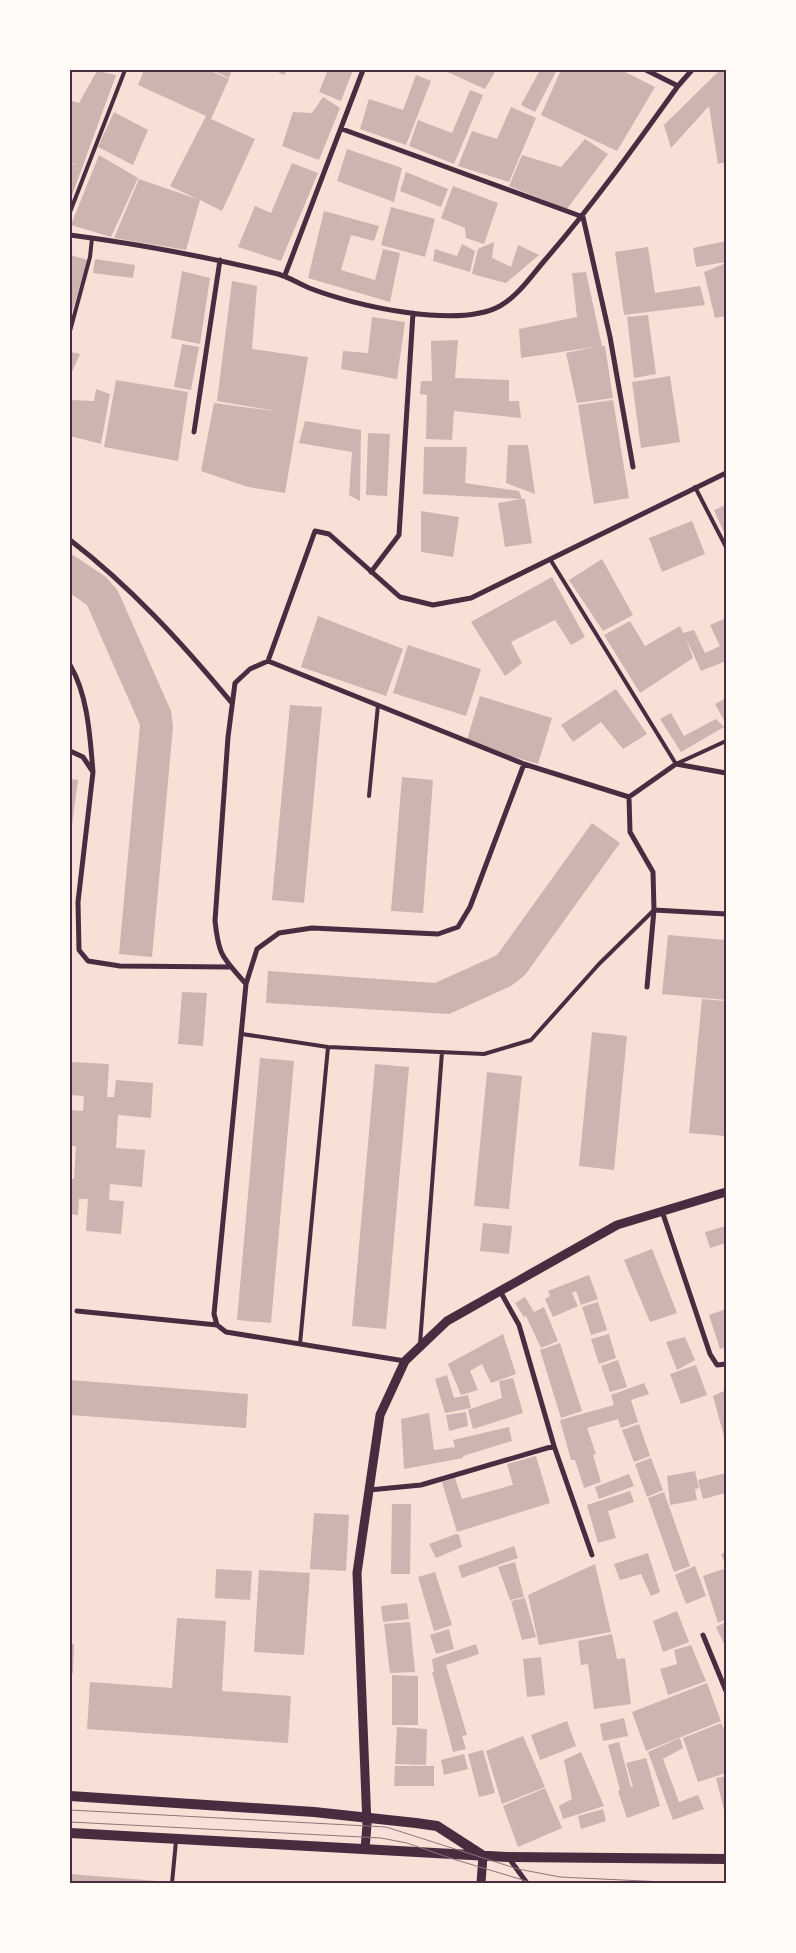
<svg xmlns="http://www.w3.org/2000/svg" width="796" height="1953" viewBox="0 0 796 1953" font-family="'Crimson Pro',serif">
<rect width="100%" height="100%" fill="#f7e1d7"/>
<!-- building -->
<path fill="#ccb4b1" d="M144,70H209L229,79L211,119L255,139L222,211L200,200L186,250L114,238L139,179L197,199L170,186L206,116L138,85Z
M212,70H232L229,78Z
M274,70H287L284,75Z
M328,70H353L341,101L319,92Z
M443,70H496L485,89Z
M540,70H557L535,112L521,105Z
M561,70H621L655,87L617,151L541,115Z
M720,70H726V162L718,164L709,106L671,148L664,125Z
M97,71L116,75L70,201V164L78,165L70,163V100L79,103Z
M416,75L431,81L406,145L360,129L369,99L403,110Z
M470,90L483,95L454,164L409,146L418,120L452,133Z
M323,97L340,108L319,160L282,146L293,112L312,113Z
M511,107L536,118L509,182L458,166L472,131L497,139Z
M114,112L148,130L133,165L98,147Z
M585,139L608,154L567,209L509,186L522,155L561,167Z
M347,149L402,168L394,202L337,181Z
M99,155L138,178L111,237L71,225Z
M292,163L318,173L281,261L238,247L255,206L271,213Z
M406,172L448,189L441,207L400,191Z
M453,186L498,203L484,244L466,238L465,228L441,218Z
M391,207L435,219L425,257L381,245Z
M324,211L379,226L374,241L351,235L341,270L375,280L383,249L400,253L390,302L308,278Z
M726,241V262L696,267L693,248Z
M494,242L492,258L511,267L518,245L539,255L506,283L472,274L478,249Z
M462,244L475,251L470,272L433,261L435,249L457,256Z
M648,247L655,293L700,286L705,305L624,315L615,252Z
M70,255L88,260L70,318Z
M95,259L135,265L133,278L93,273Z
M726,263V316L715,318L704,272Z
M182,271L210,278L200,344L171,338Z
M586,272L602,346H605L613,398L577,403L566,353L594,347L521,358L519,329L577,317L572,273Z
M232,281L257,286L252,349L308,357L285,493L248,487L201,471L214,403L281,412L217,401Z
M648,315L656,374L634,378L627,317Z
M372,317L405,322L397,379L341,369L343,351L368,353Z
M458,340L455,378L509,380V401H519L521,418L454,411L452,440L426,439L427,395L420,394L421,381H432L431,341Z
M182,344L199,347L191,390L174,387Z
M70,352L80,354L70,376Z
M670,376L680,442L641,448L632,382Z
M116,380L188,392L178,461L104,447Z
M96,389L110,394L101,444L70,436V400L94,401Z
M613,400L629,498L594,504L578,405Z
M305,421L361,430L360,501L349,495L352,452L299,443Z
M368,433L390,434L387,496L366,495Z
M508,445H528L535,494L506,483Z
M424,447H467L465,483L519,491L522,499H525L532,543L505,547L498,503L521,499L423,494Z
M726,505V537L714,510Z
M421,511L459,517L453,557L421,552Z
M692,521L705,554L662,572L649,538Z
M70,553L106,577L118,591L171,711L173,727L152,957L119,954L140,725L87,605L70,593Z
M602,559L633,615L603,631L569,580Z
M552,577L585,637L571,645L555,620L511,642L522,663L505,676L471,622Z
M318,616L403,649L386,696L301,667Z
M726,618V661L701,671L686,638L693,658L640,693L604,635L630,621L645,646L680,626L683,633L694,630L705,653L720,646L710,625Z
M408,645L481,669L466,716L393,693Z
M616,689L647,734L623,749L601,722L573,742L561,725Z
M480,696L552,718L538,764L466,743Z
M726,698V724L715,704Z
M290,705L322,707L304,903L272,900Z
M671,713L684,736L716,719L724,727L681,752L660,719Z
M402,777L433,780L423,913L391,911Z
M70,779L78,780L71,833H70Z
M592,823L620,843L525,975L511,986L449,1014L266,1003L268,971L435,983L497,955Z
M668,935L726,940V1000L662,994Z
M182,992L207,993L203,1046L178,1044Z
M702,999L726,1001L725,1136L689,1133Z
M592,1032L627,1036L614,1170L579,1166Z
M260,1058L294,1061L271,1323L237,1320Z
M72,1062L109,1064L107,1097H114L116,1080L153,1083L151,1118L118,1115L116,1148L145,1150L142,1187L110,1184L109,1200L124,1201L121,1234L86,1231L88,1199H79L78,1215L70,1214V1179H74L76,1146H70V1110L83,1111L84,1096L70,1095Z
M375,1064L409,1067L386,1329L352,1326Z
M487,1072L522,1076L509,1209L474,1206Z
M483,1223L512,1226L509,1254L480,1251Z
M726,1226V1243L710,1248L705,1232Z
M652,1249L677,1313L650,1322L624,1260Z
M589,1275L598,1299L581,1305L576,1291L572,1293L578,1306L553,1317L545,1299L550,1296L548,1291Z
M525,1297L534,1312L544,1307L558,1341L541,1348L526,1316L524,1317L515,1303Z
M598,1302L607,1330L591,1335L582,1307Z
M726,1309V1347L720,1349L709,1315Z
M503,1334L516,1374L491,1383L482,1364L470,1371L478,1390L461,1395L448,1364Z
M609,1334L616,1358L599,1364L591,1339Z
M685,1337L695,1360L677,1370L666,1342Z
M560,1343L582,1411L561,1418L540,1350Z
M618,1360L627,1387L610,1392L601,1366Z
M696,1365L707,1395L681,1404L670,1374Z
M447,1375L454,1398L468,1395L471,1408L445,1413L435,1379Z
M513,1378L523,1413L473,1429L468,1410L502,1398L499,1381Z
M70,1380L248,1394L246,1428L70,1415Z
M644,1383L649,1394L631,1400L638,1422L621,1428L618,1419L587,1428L596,1454L593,1455L601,1482L584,1488L575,1460H571L560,1420L614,1405L611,1395Z
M726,1390V1440H725L713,1396Z
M466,1412L468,1426L449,1431L446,1415Z
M429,1413L434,1450L455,1447L453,1440L509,1427L512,1441L463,1456V1458L404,1469L401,1419Z
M639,1424L650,1456L634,1462L622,1430Z
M536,1456L550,1503L457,1532L442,1482L455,1478L462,1499L513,1485L507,1464Z
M651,1458L663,1490L647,1497L635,1464Z
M695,1471L699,1488L695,1489L697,1500L670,1505L667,1476Z
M726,1473V1493L703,1499L698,1480Z
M629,1474L634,1486L599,1499L595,1487Z
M630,1491L634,1502L608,1511L616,1538L598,1543L587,1505Z
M664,1492L690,1566L674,1572L648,1498Z
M392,1504H411L410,1574H391Z
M314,1513L349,1515L346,1571L310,1569Z
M456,1534L459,1535L462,1547L436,1558L429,1544Z
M514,1546L518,1558L462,1578L458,1566Z
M726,1552V1566L721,1554Z
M648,1553L660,1592L651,1596L641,1574L620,1580L614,1564Z
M515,1562L524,1597L510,1600L498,1567Z
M595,1564L611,1632L539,1645L528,1595Z
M695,1566L706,1596L686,1604L675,1575Z
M216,1569L252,1571L250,1600L215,1598Z
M723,1569L726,1574V1619L718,1623L703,1576Z
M259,1570L310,1573L304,1655L254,1652Z
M435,1572L452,1625L434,1631L418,1577Z
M525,1598L536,1637L522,1640L511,1601Z
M407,1603L409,1619L383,1622L381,1606Z
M677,1611L689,1642L663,1652L653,1621Z
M177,1618L226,1621L222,1691L291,1696L288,1743L87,1729L90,1682L172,1688Z
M410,1622L415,1672L390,1673L384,1624Z
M726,1622V1648L716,1627Z
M449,1629L454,1649L436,1654L430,1635Z
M612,1634L617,1659L625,1658L631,1704L594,1709L588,1664L581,1665L578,1641Z
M70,1644H74L73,1673H70Z
M476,1644L479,1654L446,1665L467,1735L462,1736L466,1749L453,1752L432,1672H434L432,1659Z
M691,1645L706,1681L668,1695L660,1669L677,1664L674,1650Z
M541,1657L545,1695L527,1697L523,1659Z
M392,1675L418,1676V1725H392Z
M707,1683L721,1721L646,1751L632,1712Z
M624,1718L628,1736L603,1741L600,1724Z
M567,1721L576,1746L540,1760L531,1735Z
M721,1723L726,1733V1773L698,1782L683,1738Z
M397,1727L427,1729L426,1765L395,1764Z
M523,1736L545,1787L502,1804L486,1751Z
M680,1738L683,1748L663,1759L679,1802L698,1795L704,1809L673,1820L648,1752Z
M619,1742L631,1787H633L626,1763L646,1758L660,1806L627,1818L618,1791L620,1790L608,1745Z
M483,1750L495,1793L479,1797L468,1754Z
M581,1752L604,1806L563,1819L559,1806L572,1799L564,1760Z
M464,1754L468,1769L444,1775L441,1760Z
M395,1766H434V1786H394Z
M726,1776V1814H725L716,1778Z
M545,1788L562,1828L518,1847L503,1806Z
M603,1809L606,1821L581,1829L578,1816Z
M70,1874L158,1881V1883H70Z"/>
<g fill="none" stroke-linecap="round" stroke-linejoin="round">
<!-- service -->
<path stroke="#4a2c40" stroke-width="4" d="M70,212L125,70
M70,331L90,257L92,238
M695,487L726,547
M550,559L676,764L726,741
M369,796L378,705
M242,1034L328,1047L484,1054L531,1040L599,964L654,910
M300,1344L328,1047
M420,1344L442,1052
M172,1883L176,1841"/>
<!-- minor -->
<path stroke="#4a2c40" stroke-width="5" d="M646,70L678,86
M342,129L583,217L610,337L633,467
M70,235C139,244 207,257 274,273C288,276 299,284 312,289C356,306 458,329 500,306C518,296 532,275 545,260C593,205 635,146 678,86L692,70
M285,275L363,70
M194,432L220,260
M70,540C131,587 182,643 231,702
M371,572L399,535L413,313
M268,661L524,764L629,797L676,764L726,773
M70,665C88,695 90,737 93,772
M70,751L83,757L93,772L78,902L79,950L88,961L120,966L229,967
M629,797L630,832L653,872L654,910
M246,984L257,949L279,933L312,928L438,934L458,927L470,907L524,764
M647,987L654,910L726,914
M662,1211L710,1354L717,1365L726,1364
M500,1291L519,1325L554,1446L592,1555
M77,1311L217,1325
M405,1361L226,1332L217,1325L214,1314L246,984C223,957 219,958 215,921L228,737L235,683L250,669L268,661L315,531L329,534L400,597L433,605L471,598L726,473
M369,1490L421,1485L554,1446
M703,1635L726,1691
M508,1857L527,1883"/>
<!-- tertiary -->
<path stroke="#4a2c40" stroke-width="9" d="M365,1849L367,1825L357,1573L380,1415L405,1361L447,1321L617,1225L726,1192
M481,1883L483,1856"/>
<!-- secondary -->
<path stroke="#4a2c40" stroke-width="10" d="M70,1796L314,1812L416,1823L437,1826L482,1855
M70,1833L507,1857L726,1859"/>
<!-- tram -->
<path stroke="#8f747c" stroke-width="1" d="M70,1810L386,1827L518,1869L560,1877L685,1883
M70,1822L381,1838L407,1843L453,1859L533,1883"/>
</g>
<!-- border -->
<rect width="796" height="1953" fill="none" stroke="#fffaf5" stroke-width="142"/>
<rect x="71" y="71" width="654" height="1811" fill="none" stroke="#4a2c40" stroke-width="2"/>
</svg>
